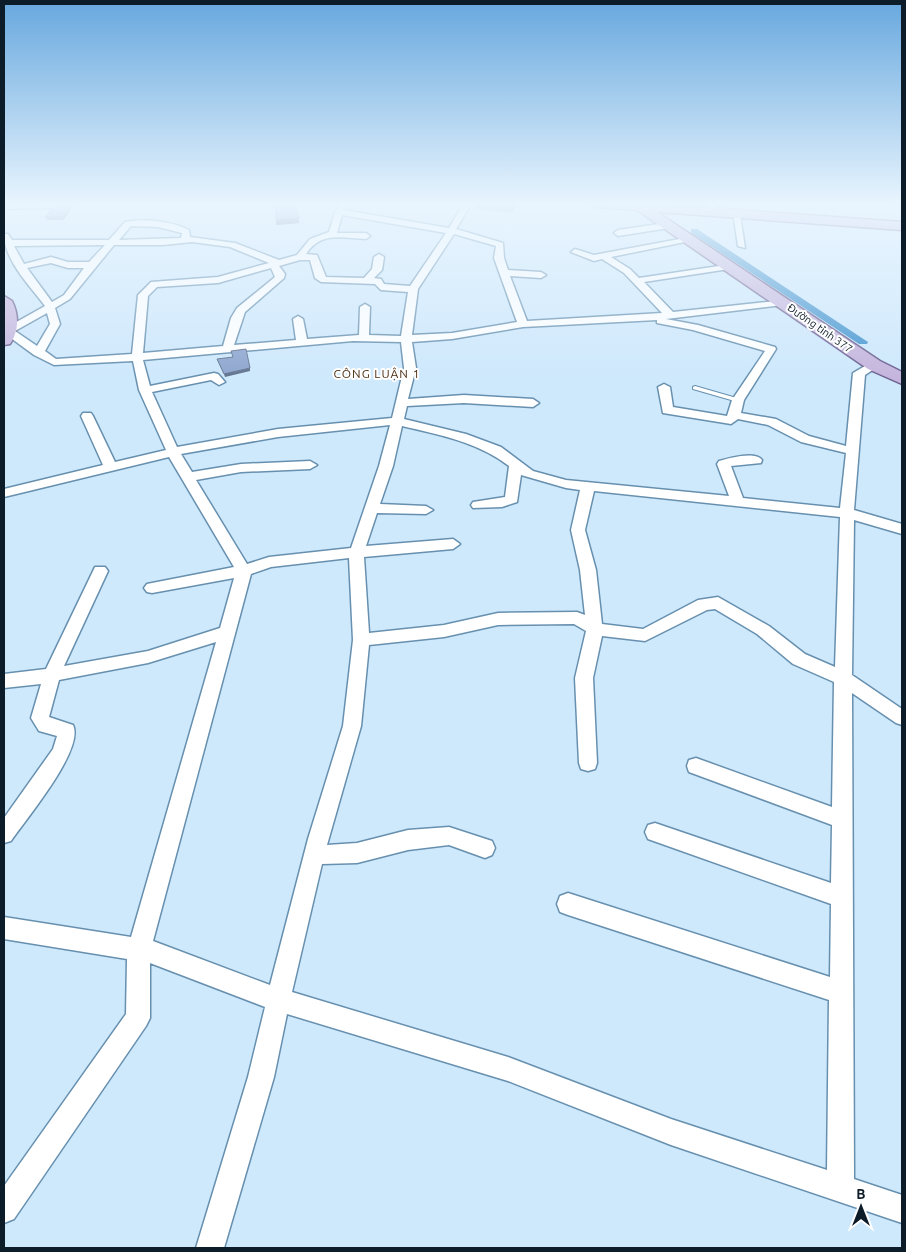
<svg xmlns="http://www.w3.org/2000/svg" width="906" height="1252" viewBox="0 0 906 1252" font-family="Ubuntu,sans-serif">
<rect width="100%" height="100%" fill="#cee8fc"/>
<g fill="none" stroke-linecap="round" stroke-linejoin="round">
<!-- canal -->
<path fill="#4595cf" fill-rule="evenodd" d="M691,229H697L868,342L867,344H859L691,233Z"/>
<!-- service casing -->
<g stroke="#6790af" stroke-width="2">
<path id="service" d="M695,386L740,399L741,400L738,402L693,389V387Z"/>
</g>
<!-- minor casing -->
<g stroke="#6790af" stroke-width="3">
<path id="minor" d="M71,203V207H68L4,209V205Z
M341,203H349L344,210L449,228L464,203H472L456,229L503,243L504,258L508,270L541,272L546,275L541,278L510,276L527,321L662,313L624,273L602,259L594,261L571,252L575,249L594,255L690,237V241L611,257L630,269L639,278L732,264V268L729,269L644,282L673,312L786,300L788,302L783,305L666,319L698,325L775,347L776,349L744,400L741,413L776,419L809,436L846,446L853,373L870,363H878L880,365L865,375L854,510L902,524V534L854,520L852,675L902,709V725L896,723L852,693L854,1179L902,1195V1223L671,1145L508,1081L287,1014L274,1077L224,1248H196L248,1077L265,1007L150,963V1018L146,1026L14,1219L4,1223V1186L126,1014L127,959L4,939V917L131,937L216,642L148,663L59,680L49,717L73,725C85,749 26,819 11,841L4,843V818L53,749L57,736L39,731L31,718L41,684L4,688V674L46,669L95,567H105L108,571L64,666L148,651L220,628L234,578L152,593L147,592L144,588L147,584L152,583L234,567L169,457L4,497V489L103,465L81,416L83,413H91L93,416L115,462L166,450L139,390L133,361L54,365L34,355L4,333V329L45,306C30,286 4,260 4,234H8L12,240H109L125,222C144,218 172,221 189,230L190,237L235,243L279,260L297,255L310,239L329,232L335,212ZM342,215L446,233L410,286L384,284L381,279L374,278L382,270L384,257L379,254L374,257L372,269L364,278L326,277L317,255L306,254C321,231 341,238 366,239L370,236L366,233H337ZM131,226L158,227L182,233L181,238L119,240ZM454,234L496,246L494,258L517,322L452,333L412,335L418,289ZM192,242L230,247L269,263L218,277L151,282L138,295L132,354L56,359L45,351L60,324L55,308L70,299L114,245H163ZM105,245L89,262H68L51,257L24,264L14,246ZM300,260H310L315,278L321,282L375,284L381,290L408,292L401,336L369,335L370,307L365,304L360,307L359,335L307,339L303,319L298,316L293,319L296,340L234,345L245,312L284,278L285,274L279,266ZM51,263L68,268H84L64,295L52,302L27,268ZM271,268L275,277L237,308L231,318L223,346L143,353L148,296L157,287L218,283ZM47,313L50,324L37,346L15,331ZM657,320V323L693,330L765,351L732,400L727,416L673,407L670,387L664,384L658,387L663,413L731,424L738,419L768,425L801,442L846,453L840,508L743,498L731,466L761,463L762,460C755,451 730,458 719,461L717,464L729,496L566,480L533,471L501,447L466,434L404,419L407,406L464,403L533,407L539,403L533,399L464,395L408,399L416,368L412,342L452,339L523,327ZM353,341L401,342L404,368L392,418L278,429L177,447L152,392L211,380L219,385L225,382L218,374L214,373L150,386L143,360ZM390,425L379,466L351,548L269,557L247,564L196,480L241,472L310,469L317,465L310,461L241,464L192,472L181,454L278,437ZM402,426C440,435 478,442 509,466L505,497L473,502L471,505L473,508L502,507L517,502L521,475L566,488L580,490L571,530L580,570L585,615L577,612L498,613L444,625L369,633L364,557L453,549L460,544L453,539L366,546L377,513L426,514L433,510L426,506L380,504L393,466ZM594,491L840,517L835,667L805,654L769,626L718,597L698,600L643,629L602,624L596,570L585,530ZM349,558L353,640L343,726L308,839L270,985L153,941L251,574L271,567ZM715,609L757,634L793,664L834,682L832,807L696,758L689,760L687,766L689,772L832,825L831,883L655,823L648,825L645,832L648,839L831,904L830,977L568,893L560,896L557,904L560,912L568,915L829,1000L827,1170L671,1119L508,1057L292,992L322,864L357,863L408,850L449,845L485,858L492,855L495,848L492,841L449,827L408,830L357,843L327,845L361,726L369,645L444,637L498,625L574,624L586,631L575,678L579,763L581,769L588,771L595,769L597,763L593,678L602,636L645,641L707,610Z
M707,203H715L717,214H711Z
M895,203H902V206L896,205Z
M733,212L740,214L745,248L738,246Z
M666,223L669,224V228L618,236L614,233L618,230Z"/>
</g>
<!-- primary casing -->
<g stroke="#6c608f" stroke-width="3">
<path id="primary" d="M589,203H645L902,222V230L657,212L880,361L902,372V384L868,369L637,210L595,207Z
M4,296L12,301C19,315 19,331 10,344L4,345Z"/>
</g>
<!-- service -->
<use href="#service" fill="#fff" fill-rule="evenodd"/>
<!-- minor -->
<use href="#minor" fill="#fff" fill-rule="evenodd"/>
<!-- primary -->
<use href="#primary" fill="#c5b5dd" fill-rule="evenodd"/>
</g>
<!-- wall -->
<path fill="#7a8eb1" d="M270,203H295L299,223L276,225V207H271Z
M518,203L512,213L475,209L476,206Z
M72,208L63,220H47L45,217Z"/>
<!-- shaded-wall -->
<path fill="#637490" d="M74,203H77L72,208L71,205Z
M516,203H518L512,213V210Z
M71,206L72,208L63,220L62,217Z
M299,218V223L276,225V220Z
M250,368V371L225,377L224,374Z"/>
<!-- building -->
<path fill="#8ea5ce" stroke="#637490" d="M276,203H295L299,218L276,220Z
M478,203H516L512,210L476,206Z
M71,206L62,217H45L54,207Z
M246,349L250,368L224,374L217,359L233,357L231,351Z"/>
<!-- sky -->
<linearGradient id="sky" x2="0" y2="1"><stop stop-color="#67a8de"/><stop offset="0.54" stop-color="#e9f5fe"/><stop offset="1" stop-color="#e9f5fe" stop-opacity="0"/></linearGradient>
<rect width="906" height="378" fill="url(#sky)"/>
<g text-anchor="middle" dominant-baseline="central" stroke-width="4" stroke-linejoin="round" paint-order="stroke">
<!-- far-street labels -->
<g font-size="11" fill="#0c1c28" stroke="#fff">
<text transform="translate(820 328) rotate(35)">Đường tỉnh 377</text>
</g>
<!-- far-quarter labels -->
<g font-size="12" letter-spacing="1" fill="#4b2e11" stroke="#fff">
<text x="377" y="373">CÔNG LUẬN 1</text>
</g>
</g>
<!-- border -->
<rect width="906" height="1252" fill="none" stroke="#0c1c28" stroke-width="10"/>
<!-- north arrow -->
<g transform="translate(861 1207)" stroke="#ffffff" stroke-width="4" paint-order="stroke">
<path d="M0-4L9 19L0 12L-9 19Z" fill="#0c1c28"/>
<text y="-8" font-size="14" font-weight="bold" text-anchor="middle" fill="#0c1c28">B</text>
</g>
</svg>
